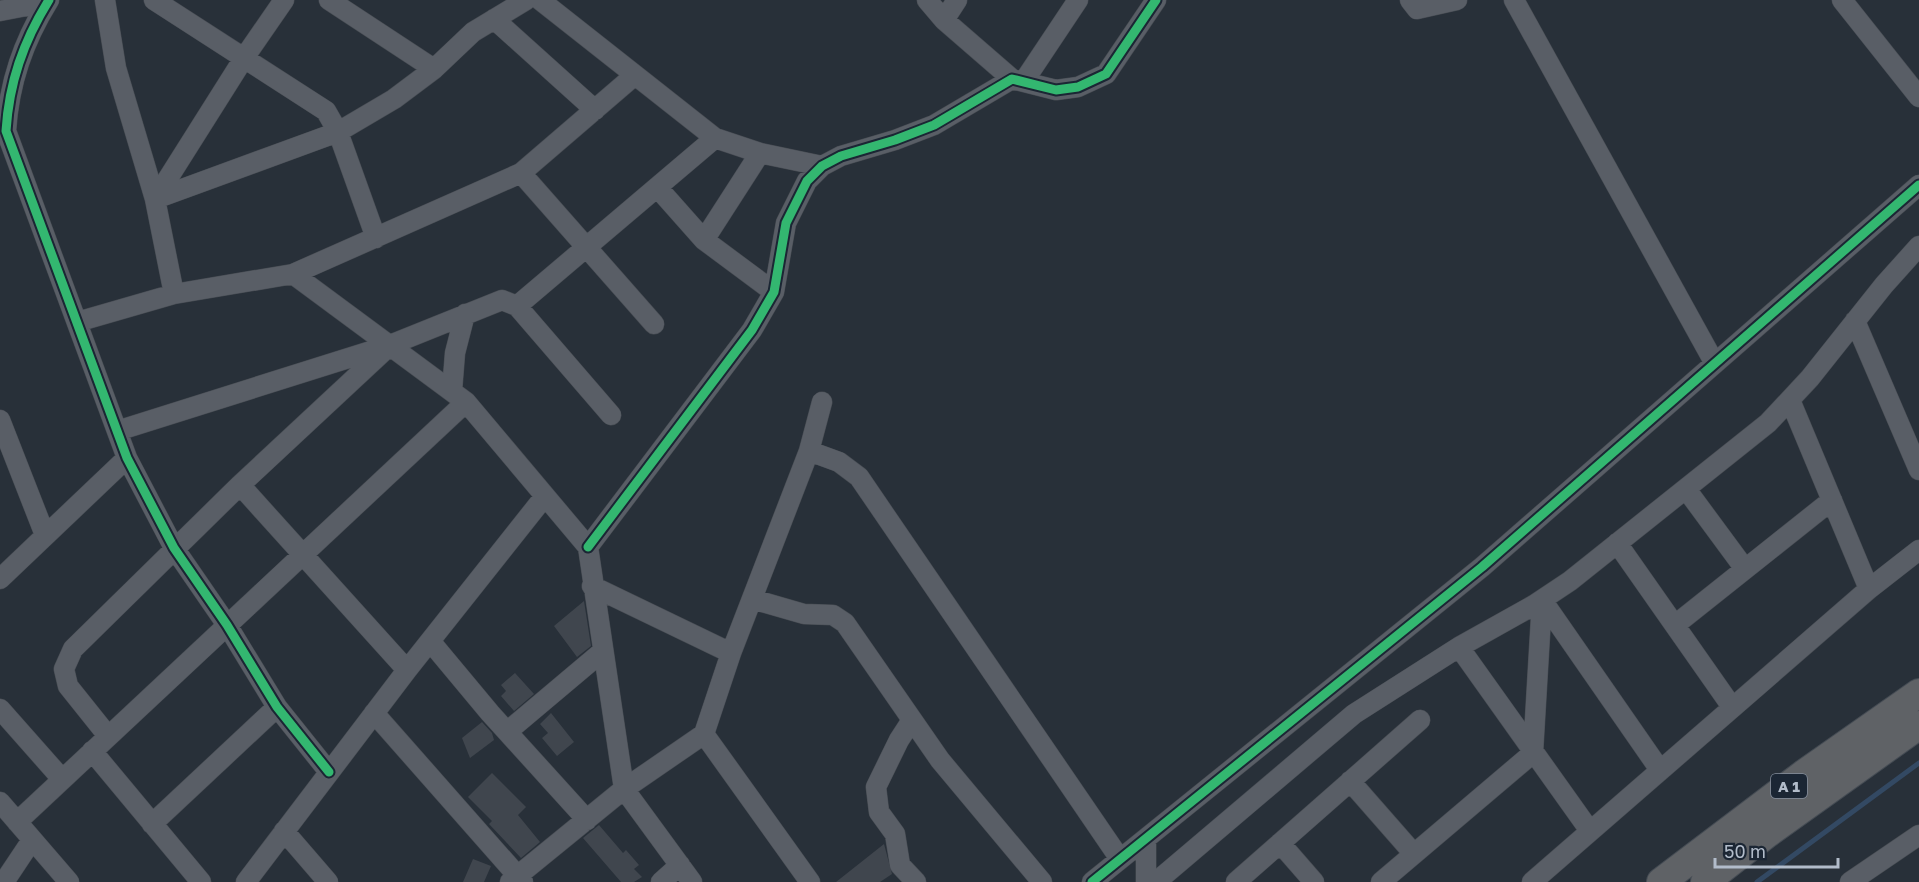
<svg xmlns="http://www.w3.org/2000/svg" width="1919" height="882" viewBox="0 0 1919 882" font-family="'Golos Text',sans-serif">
<rect width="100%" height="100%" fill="#283039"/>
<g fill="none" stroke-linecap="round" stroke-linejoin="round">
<!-- stream -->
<path stroke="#334963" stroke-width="5" d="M1757,882L1919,763"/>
</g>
<!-- building -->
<path fill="#40464e" d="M584,601L591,646L577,657L554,626Z
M515,673L534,694L514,711L501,696L506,691L501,685Z
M551,713L574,742L557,756L542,738L548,733L540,724Z
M482,722L492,733L494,740L470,758L462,738Z
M492,773L526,807L518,815L540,842L521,858L489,824L492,821L468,797Z
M599,825L623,853L626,850L639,865L634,869L642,877L634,882H621L583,838Z
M884,844L892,874L880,882H836Z
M473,859L491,866L484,882H463Z"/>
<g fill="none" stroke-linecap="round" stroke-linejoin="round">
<!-- minor casing -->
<g stroke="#474c53" stroke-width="21">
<path id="minor" d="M49,0C23,42 9,83 6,131L127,458L174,548L227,625L277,707L329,772
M105,0L116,68L155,199L174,294
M154,0L326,111L338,132L376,238
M329,0L434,69
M540,0L715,138L760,153L822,166
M927,0L944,20L1012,79
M1410,0L1417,9L1457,0
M1514,0L1714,362
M1842,0L1919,97
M0,11L47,2
M494,19L595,110
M944,20L957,0
M1024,81L1078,0
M521,173L635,75
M657,187L704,240L774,292
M155,199L338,132L394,99L434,69L473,32L526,0
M155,199L244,58L284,0
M704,240L760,153
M293,274L466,402L588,547L624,789L692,882
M517,306L715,138
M1855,321L1919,470
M77,322L174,294L293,274L521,173L654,324
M452,391L455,353L465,314
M1790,400L1869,589
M0,420L45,535
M117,431L390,345L502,300L517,306L611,415
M809,451L839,462L859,477L1120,859
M240,485L407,670
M1686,489L1745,569
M1617,543L1732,707
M588,547L752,330L774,292L786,223L807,181L822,166L841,156L895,140L934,125L1012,79L1056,90L1078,87L1106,74L1156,0
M0,579L127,458
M592,586L731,653
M752,599L804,614L833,615L845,623L940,760L1042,882
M1542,600L1660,770
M1675,625L1832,500
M430,641L490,713L587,820
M1459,647L1590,831
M0,709L62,779
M374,713L523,882
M912,720L899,740L876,787L879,812L895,834L900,865L916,882
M508,731L603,651
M704,734L810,882
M108,736L68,686L64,669L73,649L240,485L386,349
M92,751L201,882
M1350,781L1414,854
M0,802L69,882
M17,822L466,402
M152,824L277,707
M284,831L328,882
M1146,839V882
M1280,843L1314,882
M4,882L32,840
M246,882L407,670L545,496
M510,882L624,789L704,734L731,653L809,451L822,402
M661,882L680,865
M1092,882L1482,567L1919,185
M1156,882L1354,714L1459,647L1534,605L1570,581L1768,423L1810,378L1884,285L1919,246
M1236,882L1420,720
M1381,882L1533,753L1542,600
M1532,882L1869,589L1919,550
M1850,882L1919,835"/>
</g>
<!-- highway casing -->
<g stroke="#454c54" stroke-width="30">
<path id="highway" d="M1661,882L1805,773L1919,693
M1705,882L1768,833L1919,725"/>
</g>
<!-- minor -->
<use href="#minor" stroke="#595e66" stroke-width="20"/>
<!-- highway -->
<use href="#highway" stroke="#5f6266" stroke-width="28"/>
<!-- cycleway casing -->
<g stroke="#1b2634" stroke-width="13">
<path id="cycleway" d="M49,0C23,42 9,83 6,131L127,458L174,548L227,625L277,707L329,772
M588,547L752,330L774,292L786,223L807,181L822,166L841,156L895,140L934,125L1012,79L1056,90L1078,87L1106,74L1156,0
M1092,882L1482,567L1919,185"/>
</g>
<!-- cycleway -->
<use href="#cycleway" stroke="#33b770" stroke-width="9"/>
</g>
<g text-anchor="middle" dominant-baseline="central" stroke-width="4.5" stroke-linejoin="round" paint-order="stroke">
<!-- shield labels -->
<rect fill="#1b2634" stroke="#858f9d" stroke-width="1.5" x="1771" y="774" width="36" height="24" rx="4.5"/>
<g font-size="15" font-weight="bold" fill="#b2bcca">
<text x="1789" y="786">A 1</text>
</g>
</g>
<!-- scale -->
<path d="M1715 858v9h123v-9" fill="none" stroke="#b2bcca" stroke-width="3"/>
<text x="1724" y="858" font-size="18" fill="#b2bcca" stroke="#1b2634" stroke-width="4.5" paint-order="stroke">50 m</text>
</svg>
